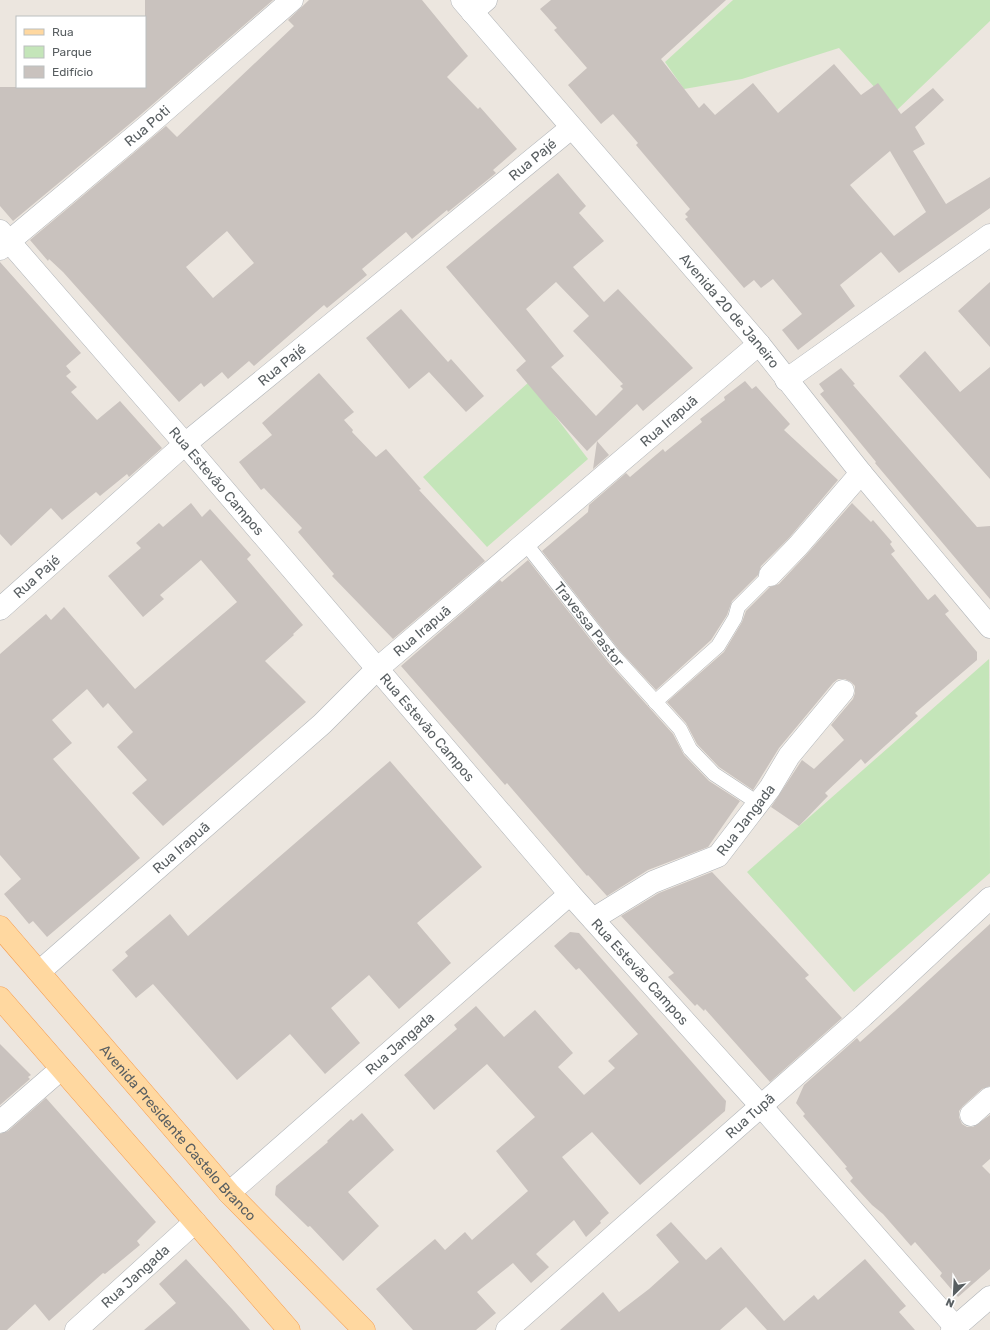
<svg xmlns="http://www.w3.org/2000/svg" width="990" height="1330" viewBox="0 0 990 1330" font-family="Rubik,sans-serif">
<rect width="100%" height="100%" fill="#ece6df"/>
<!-- green -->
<path fill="#c4e5b9" d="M733,0H990V21L896,111L839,48L742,79L684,89L665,62Z
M529,382L588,459L487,547L423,477Z
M989,659L990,873L854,992L747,872Z"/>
<!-- building -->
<path fill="#c9c2be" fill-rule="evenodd" d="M145,0H273L138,117L13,221L0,206V87H145Z
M309,0H422L468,56L447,77L478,109L480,107L517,149L493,170L496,173L448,212L447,210L412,239L406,232L362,269L367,275L327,308L324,305L254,366L249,361L228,379L222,372L204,387L201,383L179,402L63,272L49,259L48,261L30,240L166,126L177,137L294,26L288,20ZM227,231L254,263L213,298L186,267Z
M551,0H726L661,59L699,108L704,103L715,115L753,83L778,113L834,64L861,95L878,83L901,114L933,88L944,100L915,127L925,144L913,151L946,204L990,177V208L899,273L881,252L840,285L855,306L798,350L782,330L802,314L773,279L761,288L754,280L744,288L685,219L688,217L685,214L690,209L636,145L638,143L613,114L601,124L568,85L587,68L554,30L557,28L540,9ZM890,151L926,212L894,236L850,185Z
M558,173L586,206L579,213L604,241L573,267L604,302L618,289L693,368L643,411L637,404L597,441L609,455L593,469L597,441L587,451L548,408L516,370L526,361L446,267ZM556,282L589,316L573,331L623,384L620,386L623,389L596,416L551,367L564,356L526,309Z
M0,262L81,353L66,366L71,372L66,376L77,387L71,392L97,420L120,401L162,448L129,477L127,474L100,496L96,492L62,520L51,508L11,546L0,534Z
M990,282V347L958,311Z
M401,309L448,362L451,359L484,396L466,412L429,372L409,389L366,338Z
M925,351L960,392L990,367V479L899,376Z
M841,368L855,384L853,385L977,527L990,526V599L875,463L876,462L820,394L824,391L819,384Z
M319,373L354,412L344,420L353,430L352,432L376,457L386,449L421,489L419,490L485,561L393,639L332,576L334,574L298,532L302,528L264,488L261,490L239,462L272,435L262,423Z
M745,381L752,389L756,386L790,424L784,430L838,480L789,538L761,566L758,575L732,601L727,615L711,640L656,690L620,651L542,551L588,512L589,505L626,473L630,477L663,449L665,452L702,422L700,419L725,400L724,397Z
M191,503L202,517L210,509L251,555L247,559L303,625L293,634L294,635L265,661L306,702L163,826L132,793L147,780L117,747L133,732L108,703L103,708L87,689L52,720L72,743L53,759L140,858L47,937L33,921L29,924L4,894L21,879L0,855V654L46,614L51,620L64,607L135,689L237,602L201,560L160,595L164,599L143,617L108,576L141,548L136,543L159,523L163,527Z
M852,503L871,522L873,520L892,542L890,544L895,551L891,554L928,600L935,594L949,611L945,614L977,652V660L915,713L918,716L865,764L861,759L825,793L828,796L799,826L771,807L802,760L814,769L844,740L831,725L853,699L855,693V686L851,682L845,679H838L833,683L779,748L753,790L719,767L697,744L686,723L667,702L724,652L742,622L746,611L770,587L779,584L807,554Z
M528,560L608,662L673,734L684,755L709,781L740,801L708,847L648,870L607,896L588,875L587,876L507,783L505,785L401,666L500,580L502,582Z
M390,761L482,867L417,923L451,963L399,1009L369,975L331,1008L360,1043L325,1074L290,1034L237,1080L153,984L136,998L112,970L128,956L125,952L170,914L188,936Z
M712,872L809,975L805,978L842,1018L770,1082L705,1009L704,1011L697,1004L695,1006L668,977L674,973L621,916L659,893Z
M990,924V1086L982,1089L963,1106L959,1111V1117L962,1124L967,1127H973L990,1115V1159L982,1166L990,1174V1269L958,1297L940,1276L942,1273L915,1242L911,1246L883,1214L872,1205L850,1181L853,1178L845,1168L847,1167L803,1116L805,1114L796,1103L804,1085L857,1038L860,1042L895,1011Z
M570,932L579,933L726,1101L725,1111L640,1185L592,1132L562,1157L609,1213L600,1221L601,1223L586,1237L574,1220L536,1254L549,1267L531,1283L513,1263L477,1292L496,1313L476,1330H413L376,1289L435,1239L445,1250L465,1232L472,1240L528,1191L496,1151L535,1117L487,1064L434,1110L404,1075L457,1029L454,1025L476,1006L504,1037L535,1010L573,1053L558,1067L584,1095L615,1068L608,1061L638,1034L579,968L576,970L554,946Z
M0,1044L31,1075L28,1077L30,1079L0,1105Z
M46,1098L156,1222L137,1241L140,1245L105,1274L103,1273L49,1321L35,1304L7,1330H0V1134L8,1131Z
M362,1113L394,1150L348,1192L379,1226L343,1261L310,1226L308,1227L275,1195L276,1186L328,1142L327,1141L351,1119L353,1121Z
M671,1222L706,1260L721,1247L784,1321L814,1295L818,1300L865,1259L906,1306L899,1312L915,1330H767L746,1307L720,1330H560L603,1292L619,1312L649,1289L679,1262L656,1235Z
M186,1259L232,1309L250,1330H144L176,1303L159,1284Z"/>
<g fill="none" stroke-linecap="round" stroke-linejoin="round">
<!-- service casing -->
<g stroke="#b0b4b8" stroke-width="15">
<g id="service">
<path id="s1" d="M526,544L614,656L680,729L690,749L714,774L758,803"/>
<path d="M655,702L718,646L735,618L738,607L770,575"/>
</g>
</g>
<!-- minor casing -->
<g stroke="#b0b4b8" stroke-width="23">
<g id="minor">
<path id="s2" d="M462,0L759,344L861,473L990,627"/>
<path d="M472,12L486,0"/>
<path id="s3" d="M0,231L185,444L570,894L761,1106L958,1330"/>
<path id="s4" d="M0,249L146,127L292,0"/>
<path d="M786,380L990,235"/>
<path d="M770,575L798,546L861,473"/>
<path id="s5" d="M0,609L185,444L571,128"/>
<path id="s6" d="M593,919L653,882L718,856L770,788L789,756L843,691"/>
<path id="s7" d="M39,972L322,724L377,669L759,344"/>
<path d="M971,1115L990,1098"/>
<path d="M0,1122L61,1069"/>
<path id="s8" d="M229,1193L570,894"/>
<path id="s9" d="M76,1330L195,1222"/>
<path id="s10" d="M507,1330L863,1016L990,898"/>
<path d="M952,1330L990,1297"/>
</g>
</g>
<!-- primary casing -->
<g stroke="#f69c4e" stroke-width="23">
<g id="primary">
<path id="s11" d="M0,927L229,1193L364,1330"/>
<path d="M0,998L289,1330"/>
</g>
</g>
<!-- service -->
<use href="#service" stroke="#fff" stroke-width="14"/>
<!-- minor -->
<use href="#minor" stroke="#fff" stroke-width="22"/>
<!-- primary -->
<use href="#primary" stroke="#ffd8a0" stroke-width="22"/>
</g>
<g text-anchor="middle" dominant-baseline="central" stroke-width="3.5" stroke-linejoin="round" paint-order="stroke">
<!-- street labels -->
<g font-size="14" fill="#585e61" stroke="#fff">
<text stroke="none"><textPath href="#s4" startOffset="192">Rua Poti</textPath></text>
<text stroke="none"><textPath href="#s5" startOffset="697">Rua Pajé</textPath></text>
<text stroke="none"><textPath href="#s2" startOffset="410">Avenida 20 de Janeiro</textPath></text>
<text stroke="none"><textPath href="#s5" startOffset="373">Rua Pajé</textPath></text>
<text stroke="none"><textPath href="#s7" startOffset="837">Rua Irapuã</textPath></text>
<text stroke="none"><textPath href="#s3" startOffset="331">Rua Estevão Campos</textPath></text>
<text stroke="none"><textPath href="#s5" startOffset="49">Rua Pajé</textPath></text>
<text stroke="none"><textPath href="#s1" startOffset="102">Travessa Pastor</textPath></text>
<text stroke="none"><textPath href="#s7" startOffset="513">Rua Irapuã</textPath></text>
<text stroke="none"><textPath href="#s3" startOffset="655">Rua Estevão Campos</textPath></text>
<text stroke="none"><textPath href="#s6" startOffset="186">Rua Jangada</textPath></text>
<text stroke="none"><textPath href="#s7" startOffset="189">Rua Irapuã</textPath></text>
<text stroke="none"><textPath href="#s3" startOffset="979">Rua Estevão Campos</textPath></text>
<text stroke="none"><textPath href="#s8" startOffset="227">Rua Jangada</textPath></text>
<text stroke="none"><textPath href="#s10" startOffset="324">Rua Tupã</textPath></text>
<text stroke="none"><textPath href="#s11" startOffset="272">Avenida Presidente Castelo Branco</textPath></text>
<text stroke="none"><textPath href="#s9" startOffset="80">Rua Jangada</textPath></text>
</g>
</g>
<!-- legend -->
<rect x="16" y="16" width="130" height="72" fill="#ffffff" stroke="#bcbfc0"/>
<rect x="24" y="29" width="20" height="6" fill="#ffd8a0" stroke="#bcbfc0"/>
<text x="52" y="36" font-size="12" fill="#585e61">Rua</text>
<rect x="24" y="46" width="20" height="12" fill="#c4e5b9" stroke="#bcbfc0"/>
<text x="52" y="56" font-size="12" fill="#585e61">Parque</text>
<rect x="24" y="66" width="20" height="12" fill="#c9c2be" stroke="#bcbfc0"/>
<text x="52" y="76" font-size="12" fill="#585e61">Edifício</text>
<!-- north arrow -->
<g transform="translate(954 1294) rotate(204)" stroke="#ffffff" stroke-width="3" paint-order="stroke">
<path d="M0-3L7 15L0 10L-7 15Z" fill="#585e61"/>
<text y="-6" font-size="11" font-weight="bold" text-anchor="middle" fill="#585e61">N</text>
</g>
</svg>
